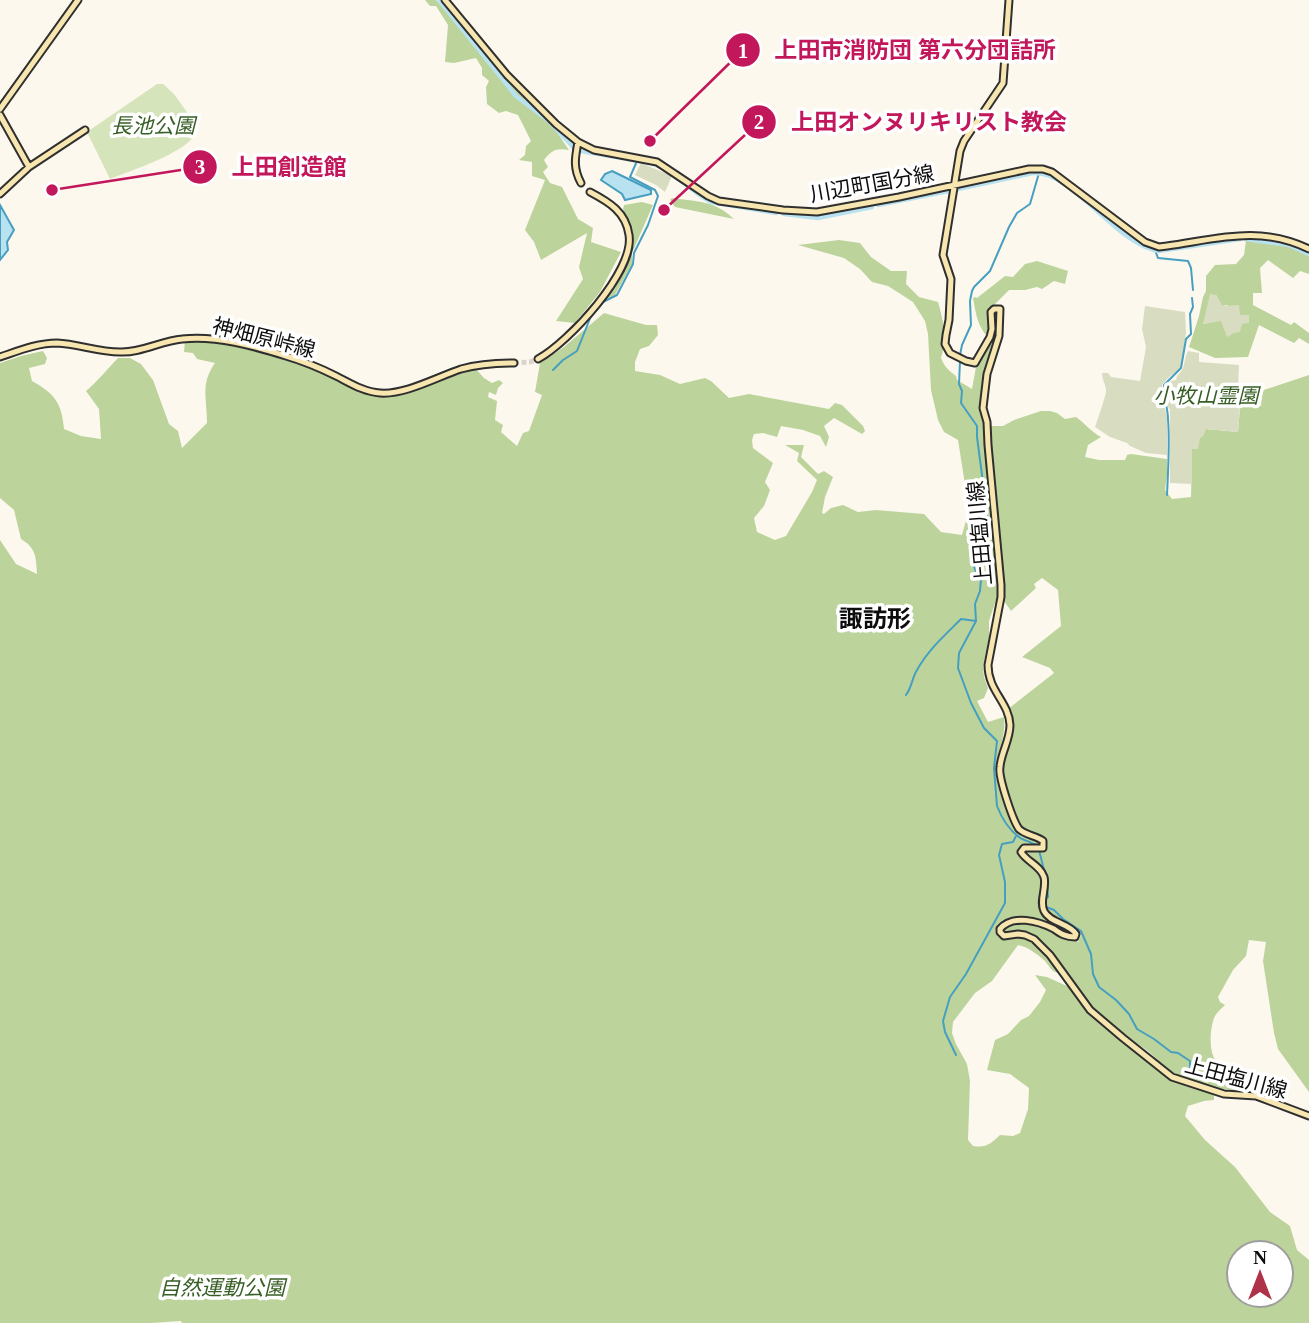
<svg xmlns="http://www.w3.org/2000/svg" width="1309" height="1323" viewBox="0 0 1309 1323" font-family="'Times New Roman','Noto Sans JP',serif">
<rect width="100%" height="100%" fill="#fdf8ee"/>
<!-- green -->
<path fill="#d6e4bb" d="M157,84H163L174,94L197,126C196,132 197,132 194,136C182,154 130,171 110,179L87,132Z"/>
<!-- forest -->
<path fill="#bcd49c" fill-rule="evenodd" d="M425,0H436L542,110L569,150C556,148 552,150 544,160L548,167L543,172L550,183L562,187L578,219L593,228L591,242L621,252L600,292L575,323L556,321L583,279L579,267L587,233L541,260L534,242L525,230L545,180L532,176V162L519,160L525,155L526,146L531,141L518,115L506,111L499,113L487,104L486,87L489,81L482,75V68L476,58L454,63L445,62L448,25L436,6H430Z
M672,198C698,202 714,200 734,219L675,207L670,200Z
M642,202L653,205L632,253V264L615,295L604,301C626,276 641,240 623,209L624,205Z
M839,240L860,243L871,257L891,271H907L906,284L919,297L938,302C944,323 947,338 941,358C944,366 949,371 956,376L957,380L972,389L976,367L991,339C978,330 976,314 973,298L975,297L977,298L1005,276L1013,277L1025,264L1037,261L1068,271L1065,284L1054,281L1042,289L1037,287L1025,290H1009L995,304L999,314V321L981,408L986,422L996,559L999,584L998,597L996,600L989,621V637L983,667L984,677L988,688L984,698L977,701L988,722L1004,717C1006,734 999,748 997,766C996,777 1009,820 1017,828C1023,835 1034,837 1040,843L1038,847C1030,846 1021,842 1017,851C1021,861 1035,864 1039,875C1042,883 1041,890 1040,898C1035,919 1057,923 1072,930L1074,936C1056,929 1007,907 995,931L998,937C1004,938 1009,935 1015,936C1036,936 1048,955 1059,970L1058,973C1051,971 1050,967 1045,961C1037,954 1028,947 1018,945L992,981L975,993L953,1022L952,1033L956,1044L967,1064L970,1081L968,1140L973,1146C987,1148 990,1144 1000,1135L1013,1136L1020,1133L1028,1109L1029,1088L1010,1074L987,1070L995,1040L1008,1034L1021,1020L1029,1016L1040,1002L1046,990L1035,975L1047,977L1069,987L1077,998L1105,1026L1120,1040L1161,1070L1174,1078L1214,1094V1100L1204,1101L1188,1106L1185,1116L1205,1140L1235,1167L1270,1212L1290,1226L1297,1250L1309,1260V1323H182L181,1321L151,1323H0V540L16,564L37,574C36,557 36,548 21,539L14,510L0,498V363L21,356L43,351L47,358L45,364L29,368L32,381C54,393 62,403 64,429L81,436L101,439L99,409L86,391C98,381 107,369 118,358H130L141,364L153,380L169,424L178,431L182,448L207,423C207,399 200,384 215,363L197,359L193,353L184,352L185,340L196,339L220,343L284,358L383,395L474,367L484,378L492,383L499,380L503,383L498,388L496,395L489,392L488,397L497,401L495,420L503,425L501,432L517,446L523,433L529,431L542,395L535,392L540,363L564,347L604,313L646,325H657L658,335L649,346L640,349L635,362V371L660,375L680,384L705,378L711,381L729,398L749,394L829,409L835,403L842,405L863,426L865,431L862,434L834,418L824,426L829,437L826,447L820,436L803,430L781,426L777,437L763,433L754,434L752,440L753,448L773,463L765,482L770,490L764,506L754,518L757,532L775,540L786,536L812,492L817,480L797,461L799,453L785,445H804L801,457L818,474L824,471L833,477L825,497L822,513L824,514L831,508L843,505L858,512L876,510L924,514L941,532L962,535L969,510L958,440L944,432L938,420L931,390L928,334L925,321L913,302L888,286L872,282L860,269L844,258L798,245ZM1239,1253H1281V1295H1239Z
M1246,240L1289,246L1309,255V274L1300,271L1293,278L1268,260L1260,268L1262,293H1253V305L1291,325L1294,322L1309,333V344L1299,338L1294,343L1259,325L1248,357L1215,358L1189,347L1199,316L1203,297L1206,291V276L1215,265L1236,264L1244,255ZM1216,295L1222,306L1227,305L1240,315L1203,324Z
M1309,375V1092L1278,1049L1274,1033L1263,961L1266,942L1249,940L1246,956L1233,970L1218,997L1220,1002L1225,1005C1221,1009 1216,1013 1214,1018C1210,1029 1209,1047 1214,1058C1217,1064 1220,1067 1221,1074L1241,1090C1215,1090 1186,1083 1165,1067C1158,1062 1153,1054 1145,1049C1122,1033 1098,1017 1080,994C1067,976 1049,942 1029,932C1020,928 1012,932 1003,932L1004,928C1036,911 1049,939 1078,942L1081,935C1074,922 1054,923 1046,911C1043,905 1045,901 1046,895C1050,875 1041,864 1025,855L1024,851H1043C1054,834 1029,835 1021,827C1018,823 1016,817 1014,812C1010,800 1004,788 1002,775C1000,764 1007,754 1009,743C1011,732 1009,720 1008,709L1054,673L1050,668L1022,657L1061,626L1058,590L1042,578L1034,584L1036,588L1011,611L1004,601L1005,589L1001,572L989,445L990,426H1003L1014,420L1041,411H1050L1057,413L1065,419L1076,417C1085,423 1091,432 1101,437L1088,445L1085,457L1099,460H1125L1127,455L1131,454L1167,459V475L1165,490L1172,499L1191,497L1192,449L1206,429L1238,432L1240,407L1261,406L1262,396H1241V393L1261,391Z"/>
<!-- cemetery -->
<path fill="#d8ddc1" d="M641,163L672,176L665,192L656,185L635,175Z
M1210,294L1216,295L1222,306L1239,305L1240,315H1249V323L1242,324L1240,332L1234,333L1227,337L1221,321L1203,324Z
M1145,306L1185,312L1186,333L1181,368L1169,377L1162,385V397L1167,417V455L1146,453L1130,446L1127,443L1110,437L1095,427C1097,421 1106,396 1106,391C1106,385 1102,380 1102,373H1108L1111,377L1140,381L1146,347L1142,329Z
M1188,351L1199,353V362L1239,365L1238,388L1241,393L1238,432L1206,429L1203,436L1200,438L1198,449H1192V484L1170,483V410L1167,405L1165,387L1171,381L1176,380C1177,374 1181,373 1183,368C1185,362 1185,357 1188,351Z"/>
<!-- water -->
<path fill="#b8e2f0" stroke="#469fc0" stroke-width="2" d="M612,171L651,190V194L625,200L622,194L601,180L605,174Z
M0,205L14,230L7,242L8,250L0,260Z"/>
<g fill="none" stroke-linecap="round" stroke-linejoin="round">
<!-- stream -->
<path stroke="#469fc0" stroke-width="2" d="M1155,250L1158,258L1188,261L1191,268L1193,290
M594,312L603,302L617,295L633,264L634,253L648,225L658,196L655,190L630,177L637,161
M960,355L962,345L971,325L970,301L972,291L974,287L990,271L1009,227L1017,213L1030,204L1039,173
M960,361L959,384L962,391L961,403L977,426V437L987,513L986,530L972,560L976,572L981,579L980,591L975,604L976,621L959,653L958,668L971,703L984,728L997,741L994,768L997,806C1002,819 1009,831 1022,839C1027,841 1033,843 1038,846L1044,870
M553,370L563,360L577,351L591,316
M1167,495C1168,470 1170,444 1168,419C1168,407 1163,398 1164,385L1181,368L1186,339L1191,334L1190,314L1193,307L1192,298
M906,695C912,687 912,678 917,670C928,650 945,635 961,619L976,621
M1044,900L1048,897L1047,886
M1045,905L1046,907L1054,910L1063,919L1081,931L1091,954L1093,974L1099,987L1116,1000L1129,1014L1137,1029L1154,1039L1171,1052L1178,1053L1190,1061V1071L1201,1079
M956,1055L945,1032L943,1021L950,997L966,974L1005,903V882L999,855L1002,844L1013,842L1016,836"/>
<!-- canal -->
<path stroke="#b8e2f0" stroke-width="4.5" d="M439,0L516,96L549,121L573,147
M581,151L651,163L661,167
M677,178L701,196L711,202L776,213
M958,189L1033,173C1073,170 1117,246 1159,251L1240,239
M878,205L949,191
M784,214L818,218L872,207
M1246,239L1289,245L1309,254"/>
<!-- secondary-tunnel -->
<path stroke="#d9d5cc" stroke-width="5" stroke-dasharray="5 2.5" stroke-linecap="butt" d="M514,363L530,362L538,359"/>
<!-- secondary casing -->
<g stroke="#2f2f2f" stroke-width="9">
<path id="secondary" d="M445,0L507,75L556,124L578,142L594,150L657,162L708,196L719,201L783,210L817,212L899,197L1029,169H1043L1052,172L1145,242L1159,247L1167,246C1217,239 1260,225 1309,249
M1009,0L1003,83L964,141L960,151L943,255L951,279L949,320L946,335L945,344L950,353L966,361L975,363L990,337L992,329L991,312L994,309H1000L999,336L987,374L983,408L987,422L988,445L1001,585V597L988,665C988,691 1009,702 1010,725C1010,740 1001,753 1000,767C998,777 1013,821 1019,829C1025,835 1037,836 1043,841V848H1024L1021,852C1027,862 1040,865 1044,877C1047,888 1039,901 1044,911C1050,923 1069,923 1076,934L1075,937C1066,937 1061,934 1054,929C1038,921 1013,914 1000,929V932L1004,936L1018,934L1025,935L1034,939L1050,955L1090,1010L1123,1038L1172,1077L1224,1094L1256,1096L1309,1116
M0,109L78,0
M0,115L29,167
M578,142C575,158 573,168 581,183
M0,194L29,167L85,130
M0,357C18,351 37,343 57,343C78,344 98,352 120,352C141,353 161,341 182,339C216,335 254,346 286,356C303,361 320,368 336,376C350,383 364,392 380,393C405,395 437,377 461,369C479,364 496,363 514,363
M538,359C568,343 635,271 629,235C626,212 609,202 590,192"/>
</g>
<!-- secondary -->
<use href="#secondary" stroke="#f7e6af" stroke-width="5"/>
</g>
<g text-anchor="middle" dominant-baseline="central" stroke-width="7" stroke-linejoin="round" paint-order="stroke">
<!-- park labels -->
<g font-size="21" font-style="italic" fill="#375e24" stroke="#fff">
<text x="153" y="126">長池公園</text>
<text x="1206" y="396">小牧山霊園</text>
<text x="222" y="1288">自然運動公園</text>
</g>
<!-- street labels -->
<g font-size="21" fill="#0d0d0d" stroke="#fff">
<text transform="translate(872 184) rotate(-10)">川辺町国分線</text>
<text transform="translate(264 338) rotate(14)">神畑原峠線</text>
<text transform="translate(980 533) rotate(-95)">上田塩川線</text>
<text transform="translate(1236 1078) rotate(15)">上田塩川線</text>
</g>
<!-- quarter labels -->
<g font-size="24" font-weight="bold" fill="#0d0d0d" stroke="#fff">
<text x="875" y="619">諏訪形</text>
</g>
</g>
<!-- callouts -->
<path fill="none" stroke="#c2185b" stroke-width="2.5" d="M650 141L743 50M664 210L759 122M52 190L200 167"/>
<g fill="#c2185b" stroke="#fff" stroke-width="2.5">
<circle cx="650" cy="141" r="7"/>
<circle cx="664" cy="210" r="7"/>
<circle cx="52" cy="190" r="7"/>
<circle cx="743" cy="50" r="18"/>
<circle cx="759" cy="122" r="18"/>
<circle cx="200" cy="167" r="18"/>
</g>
<g font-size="21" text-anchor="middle" font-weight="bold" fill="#fff">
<text x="743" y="58">1</text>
<text x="759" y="129">2</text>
<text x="200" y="174">3</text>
</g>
<g font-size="23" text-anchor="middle" font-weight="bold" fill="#c2185b" stroke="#fff" stroke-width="7" stroke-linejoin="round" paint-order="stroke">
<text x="915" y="58">上田市消防団 第六分団詰所</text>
<text x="929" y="130">上田オンヌリキリスト教会</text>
<text x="289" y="175">上田創造館</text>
</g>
<!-- north arrow -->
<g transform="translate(1260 1274)"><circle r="33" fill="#ffffff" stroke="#9e9e9e" stroke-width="2"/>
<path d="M0-5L12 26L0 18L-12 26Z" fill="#af3248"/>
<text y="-10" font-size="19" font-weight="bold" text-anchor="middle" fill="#0d0d0d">N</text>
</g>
</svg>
